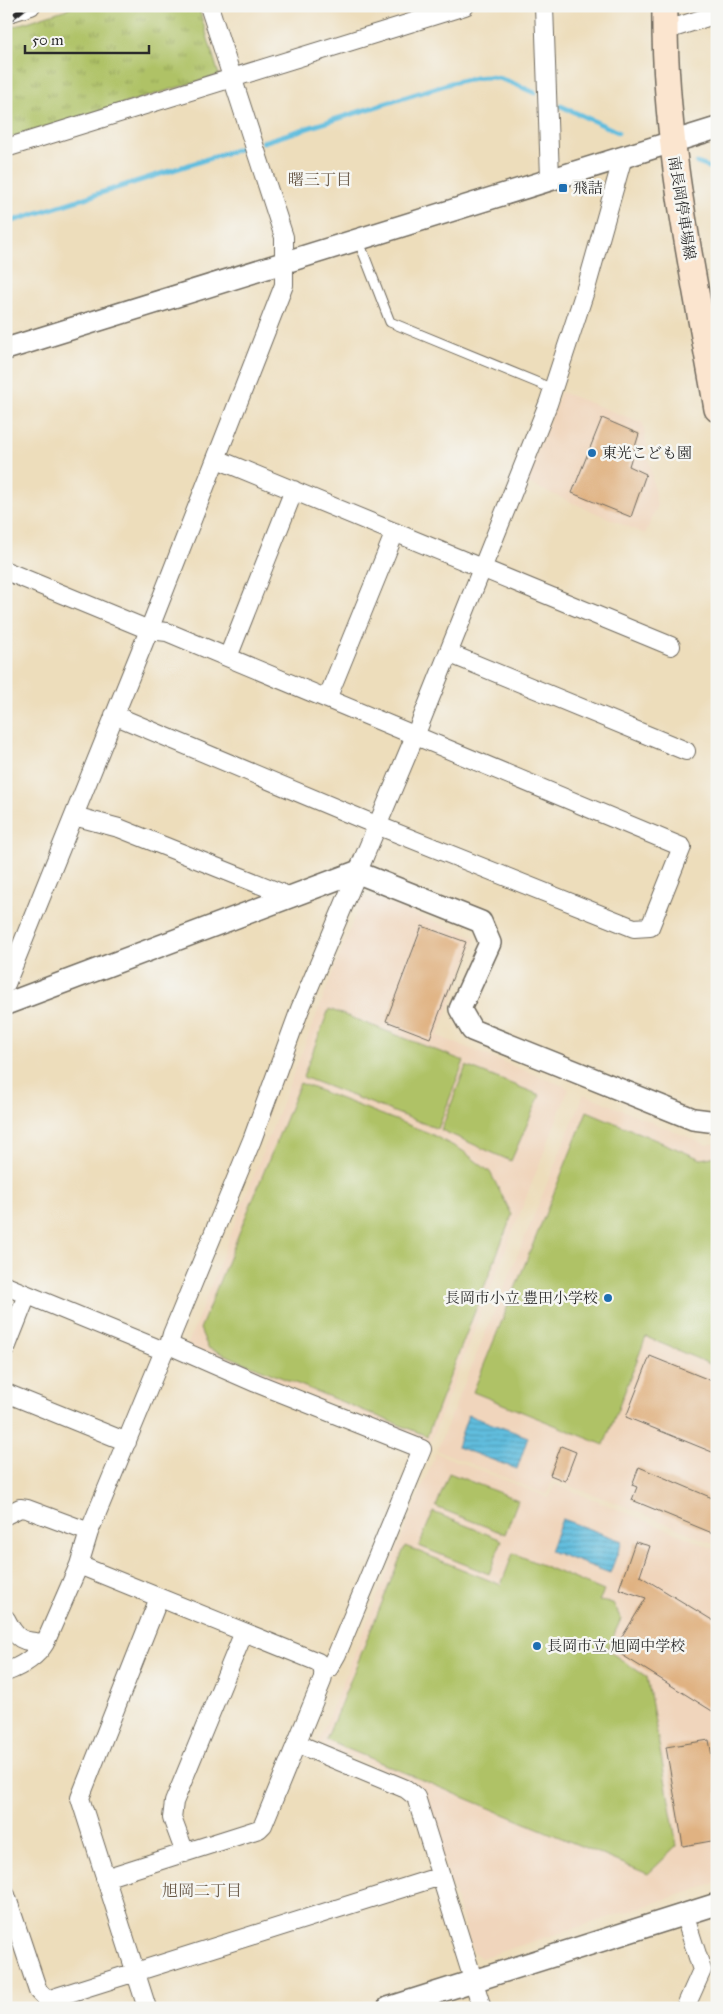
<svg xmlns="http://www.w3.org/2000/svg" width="723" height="2014" viewBox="0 0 723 2014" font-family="'IM FELL Great Primer','Noto Serif JP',serif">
<defs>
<pattern id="grass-tufts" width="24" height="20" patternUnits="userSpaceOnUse" patternTransform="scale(1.25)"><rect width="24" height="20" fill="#afc266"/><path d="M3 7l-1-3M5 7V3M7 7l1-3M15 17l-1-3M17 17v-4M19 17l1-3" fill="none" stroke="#8f9e54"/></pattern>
<pattern id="water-rules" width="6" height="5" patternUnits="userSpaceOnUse" patternTransform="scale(1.25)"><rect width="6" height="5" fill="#60bdde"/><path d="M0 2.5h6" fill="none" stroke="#4f9ab4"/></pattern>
</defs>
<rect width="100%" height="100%" fill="#f6f6f2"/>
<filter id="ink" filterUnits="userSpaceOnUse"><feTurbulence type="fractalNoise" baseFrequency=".02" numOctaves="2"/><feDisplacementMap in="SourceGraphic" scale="10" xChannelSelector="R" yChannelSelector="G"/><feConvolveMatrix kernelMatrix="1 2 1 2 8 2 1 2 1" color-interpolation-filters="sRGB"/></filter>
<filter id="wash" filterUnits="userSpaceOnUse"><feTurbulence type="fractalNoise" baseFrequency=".0096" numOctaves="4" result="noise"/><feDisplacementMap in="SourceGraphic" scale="20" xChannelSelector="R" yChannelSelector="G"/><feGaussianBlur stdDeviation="1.12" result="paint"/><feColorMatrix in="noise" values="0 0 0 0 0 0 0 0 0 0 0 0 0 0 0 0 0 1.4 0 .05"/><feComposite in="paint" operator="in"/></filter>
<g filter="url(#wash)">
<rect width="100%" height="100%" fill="#edddbb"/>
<!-- built -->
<path fill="#f0d5bc" d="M561,392L643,423L657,507L645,534L525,482Z
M370,896L476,938L438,1036L569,1088L430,1443L187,1346L362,898Z
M584,1094L707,1145L717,1143V1545L625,1506L553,1480L547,1495L437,1450Z
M436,1453L549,1498L555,1484L717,1550V1883L481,1958L473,1952L419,1785L318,1743Z"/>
<!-- grass -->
<path fill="url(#grass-tufts)" stroke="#6d7648" d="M76,6H198L219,75L6,139V29Z"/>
<!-- pitch -->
<path fill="#afc266" stroke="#6d7648" d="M329,1009L464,1061L438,1129L303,1077Z
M466,1066L540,1095L511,1161L441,1130Z
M300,1083L429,1133L463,1151L490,1172L512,1215L427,1436L208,1348L200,1329Z
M587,1111L701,1159L717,1156V1367L646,1337L604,1445L473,1392Z
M449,1473L518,1500L505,1534L436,1507Z
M433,1512L502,1540L489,1574L419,1546Z
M405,1546L501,1585L513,1553L604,1591L599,1601L613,1603L621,1619L607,1650L647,1677L677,1846L648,1874L326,1740Z"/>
<!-- water -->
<path fill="url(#water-rules)" stroke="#467484" d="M468,1415L528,1437L517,1469L457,1447Z
M562,1519L622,1541L610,1573L550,1551Z"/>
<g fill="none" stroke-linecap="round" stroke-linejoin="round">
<!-- stream -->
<path stroke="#60bdde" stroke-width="5" d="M561,106L618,132
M263,142L451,83C494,73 495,75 535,93
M697,163L717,170
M6,223L242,148"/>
</g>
<g id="blocks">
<!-- building -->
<path fill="#e0b282" d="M602,418L639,434L629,466L646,474L631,517L572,493Z
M422,926L466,942L430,1038L386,1021Z
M650,1356L717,1383V1454L626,1417Z
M561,1446L576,1452L565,1481L550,1475Z
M639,1467L717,1500V1535L632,1500L637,1487L632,1485Z
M635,1542L650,1546L640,1576L717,1623V1714L614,1650L646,1598L619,1589Z
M709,1740L715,1772H717V1840L683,1846L666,1747Z"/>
</g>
</g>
<g filter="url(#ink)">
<use href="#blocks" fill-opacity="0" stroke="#6f695d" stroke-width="1"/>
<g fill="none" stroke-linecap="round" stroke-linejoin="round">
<!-- service casing -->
<g stroke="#6f695d" stroke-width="11">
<path id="service" d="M358,239L390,322L553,389"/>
</g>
<!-- minor casing -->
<g stroke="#6f695d" stroke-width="20">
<path id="minor" d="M544,6L550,178
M6,14L31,6
M664,31L717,14
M6,148L465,6
M217,459L671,646
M6,571L149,630L167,632L682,847L650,927L634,928L364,820L114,715
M448,653L686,751
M228,657L294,490
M327,699L395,532
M74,816L119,828L291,897
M6,984L149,630L284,285V237L209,6
M6,1286L164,1351L89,1532L79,1565
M6,1348L27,1295
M6,1393L127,1442
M6,1515L20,1508L27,1509L89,1532
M6,1619C17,1641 22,1641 45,1643
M323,1671L329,1668L337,1654L422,1449L256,1383L169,1345L172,1334L252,1140L300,1009L415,736L548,404L587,285L623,157
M6,1672C22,1666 36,1658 45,1643L79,1565L318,1662C324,1669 324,1673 322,1681L263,1825L259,1829L105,1878
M298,1744L406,1789L416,1797L482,2008
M185,1853L172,1818L174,1802L244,1632
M6,1895L38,1991L44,1997L50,1999L441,1876
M684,1914L702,1970L685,2008
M147,2008L80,1798L159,1598"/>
</g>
<!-- tertiary casing -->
<g stroke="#6f695d" stroke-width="24">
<path id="tertiary" d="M6,349L717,128
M6,1004L356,872L481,922L490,943L460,1009L472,1030L693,1119L717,1122
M388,2008L717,1904"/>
</g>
<!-- secondary casing -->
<g stroke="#6f695d" stroke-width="28">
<path id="secondary" d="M665,6C663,142 694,275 717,409"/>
</g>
<!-- service -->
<use href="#service" stroke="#fff" stroke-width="9"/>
<!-- minor -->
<use href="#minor" stroke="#fff" stroke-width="18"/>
<!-- tertiary -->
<use href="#tertiary" stroke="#fff" stroke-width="21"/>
<!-- secondary -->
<use href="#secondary" stroke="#fbe5cf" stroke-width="25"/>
<!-- rail casing -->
<g stroke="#2b2b2b" stroke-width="5.5">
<path id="rail" d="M6,7L7,6
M6,22L26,6"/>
</g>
<!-- rail -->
<use href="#rail" stroke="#f6f6f2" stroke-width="4" stroke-dasharray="11" stroke-linecap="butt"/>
</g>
</g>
<!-- markers -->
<g fill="#1f6fb2" stroke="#f6f6f2" stroke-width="2">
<rect x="558" y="183" width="10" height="10" rx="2.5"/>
<circle cx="592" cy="453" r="5"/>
<circle cx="608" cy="1298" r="5"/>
<circle cx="537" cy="1646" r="5"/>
</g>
<g text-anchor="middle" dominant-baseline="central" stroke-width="5" stroke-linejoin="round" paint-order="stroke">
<!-- poi labels -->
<g font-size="15" fill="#2b2b2b" stroke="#f6f6f2" text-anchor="start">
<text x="573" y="188">飛詰</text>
<text x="602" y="453">東光こども園</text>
<text x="598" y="1298" text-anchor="end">長岡市小立 豊田小学校</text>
<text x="547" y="1646">長岡市立 旭岡中学校</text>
</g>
<!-- street labels -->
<g font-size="15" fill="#2b2b2b" stroke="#f6f6f2">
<text transform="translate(682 208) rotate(81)">南長岡停車場線</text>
</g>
<!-- neighbourhood labels -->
<g font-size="16" fill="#6a5a49" stroke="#f6f6f2">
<text x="320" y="179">曙三丁目</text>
<text x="202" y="1890">旭岡二丁目</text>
</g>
</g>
<!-- margin -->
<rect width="723" height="2014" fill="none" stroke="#f6f6f2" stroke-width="25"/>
<!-- scale -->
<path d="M25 45v8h124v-8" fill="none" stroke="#2b2b2b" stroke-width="2.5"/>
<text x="32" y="45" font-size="15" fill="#2b2b2b" stroke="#f6f6f2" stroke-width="4" paint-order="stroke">50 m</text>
</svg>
